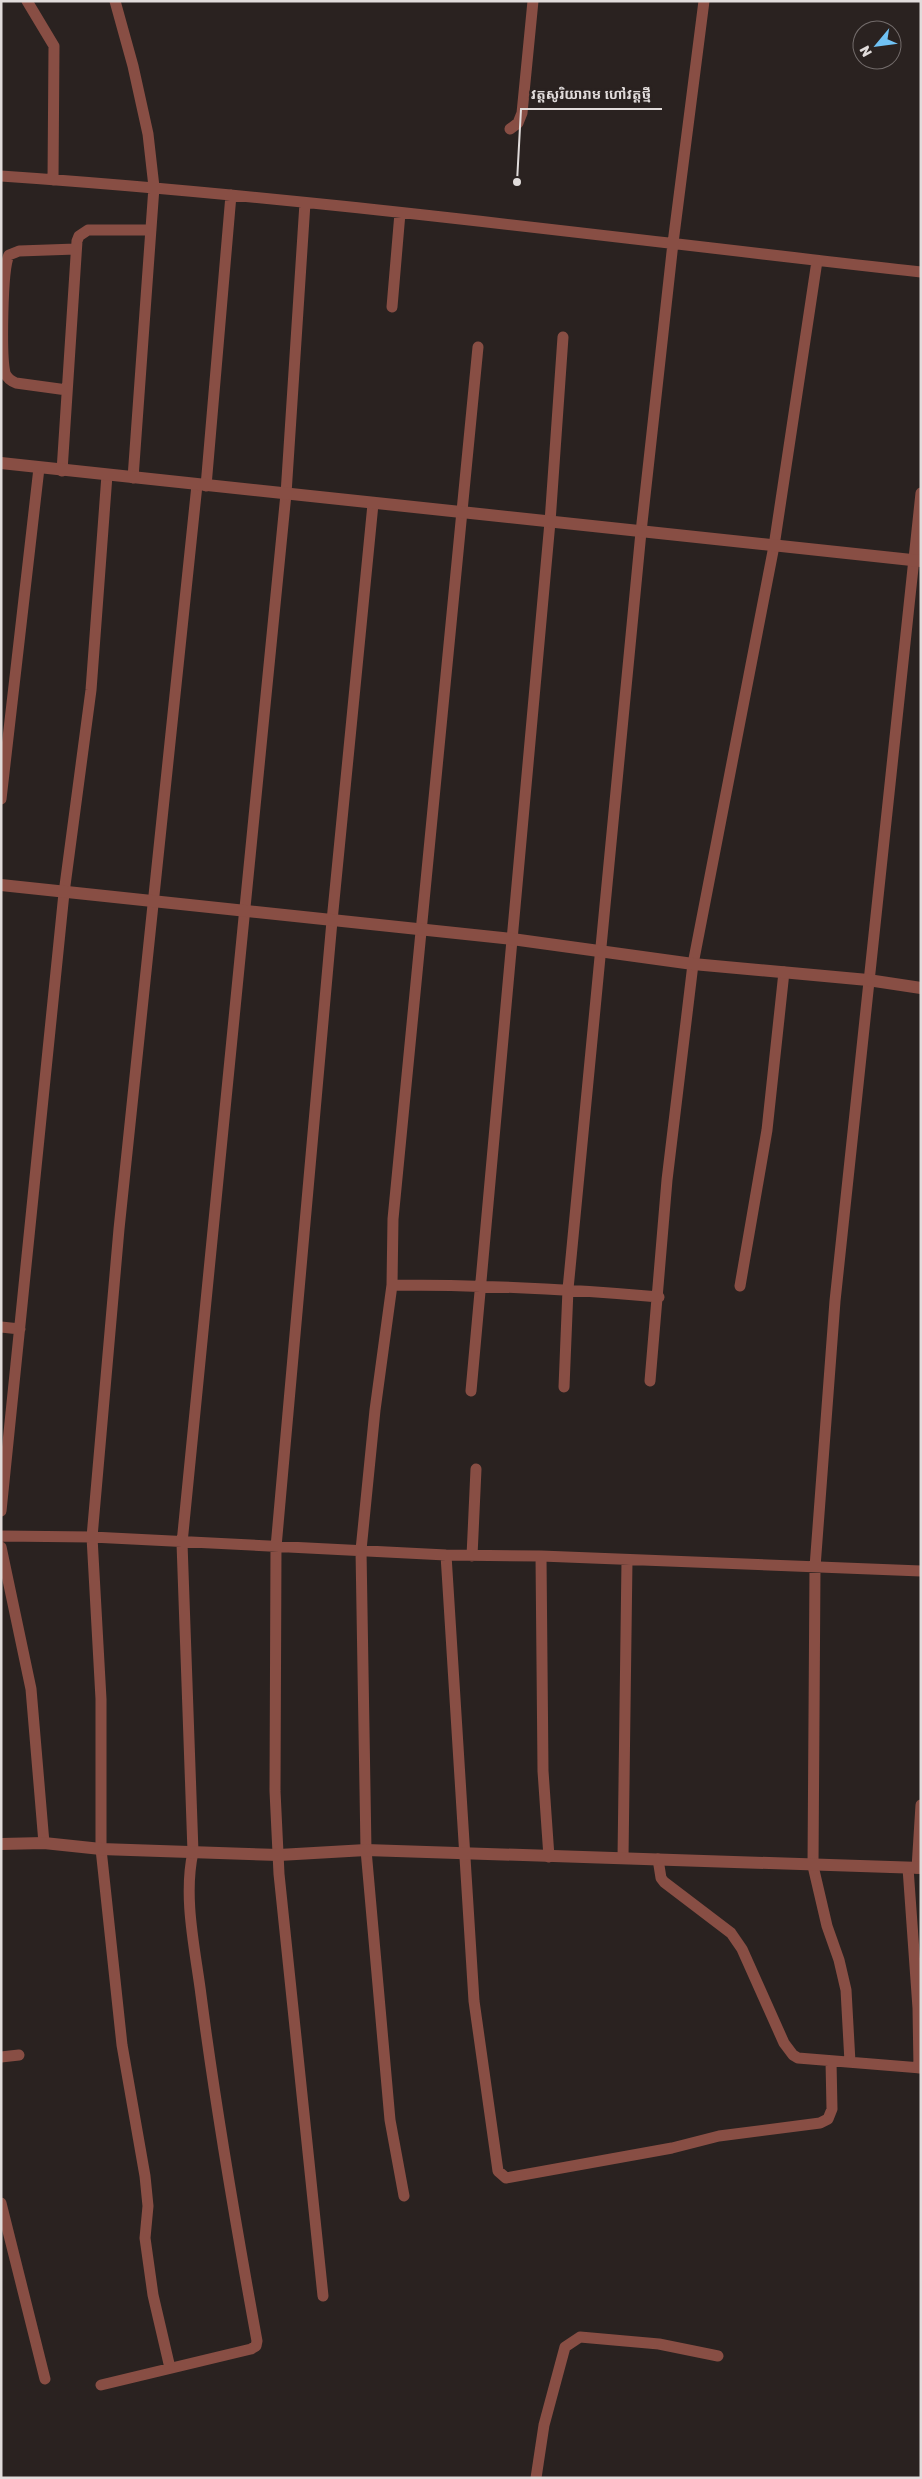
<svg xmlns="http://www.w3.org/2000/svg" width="922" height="2479" viewBox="0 0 922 2479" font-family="Rubik,'Noto Sans Khmer',sans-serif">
<rect width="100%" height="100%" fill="#2a2220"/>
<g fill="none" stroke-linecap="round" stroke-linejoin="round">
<!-- minor -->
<path stroke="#884e44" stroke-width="11" d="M27,1L54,46L53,180
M115,1L133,66L148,134L154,187L133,478
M510,129L518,123L522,113L533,1
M1,176C309,197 614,238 921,272
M392,307L400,213
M67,390L16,383C11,381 7,378 5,373C1,356 2,269 9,255L19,251L76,249
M62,471L77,241L79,236L88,230H151
M206,486L231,195
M1,799L39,468
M392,1285C481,1285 569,1289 659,1297
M740,1286L767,1130L784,972
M1,1327L20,1329
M650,1381L667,1180L693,964L774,546L817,261
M564,1387L568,1289L641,532L673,243L704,1
M471,1391L550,522L563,337
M1,1511L64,893L91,690L107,475
M1,1536L92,1537L446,1555L541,1556L921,1571
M1,1547L31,1689L44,1843
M446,1555L474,2001L498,2171L506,2178L672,2148L719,2136L820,2123L828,2119L832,2109L831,2061
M472,1556L476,1469
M541,1556L543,1771L549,1857
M623,1858L627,1560
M658,1859L661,1878L664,1882L731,1933L742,1949L784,2043L793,2055L798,2058L921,2068
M908,1868L918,2008L919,2068
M917,1868L921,1805
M1,2057L19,2055
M850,2062L846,1990L839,1960L827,1926L813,1866L815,1567L835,1301L921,493
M404,2196L390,2120L366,1850L361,1550L375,1410L392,1285L393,1219L478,347
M1,2203L45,2379
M323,2296L279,1874L275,1791L276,1547L332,921L373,504
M170,2368L153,2295L145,2238L148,2206L145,2176L122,2045L101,1849V1699L92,1537L119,1229L197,485
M101,2385L251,2349L256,2346L257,2341C236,2226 216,2111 201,1995C195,1948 183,1898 193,1852L182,1543L286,494L305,203
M536,2478L544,2425L565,2347L580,2337L659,2344L718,2356"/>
<!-- tertiary -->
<path stroke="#884e44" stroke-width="12" d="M1,463L921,561
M1,885L512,939L693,964L868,980L921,988
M1,1844L44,1843L101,1849L279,1855L366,1850L921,1868"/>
</g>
<!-- callouts -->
<path fill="none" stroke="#e1dcdb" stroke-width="2" d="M517 182L521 109H662"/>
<circle fill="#e1dcdb" stroke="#2a2220" stroke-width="2" cx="517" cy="182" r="5"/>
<g font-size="14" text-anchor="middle" font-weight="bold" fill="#e1dcdb" stroke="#2a2220" stroke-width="5" stroke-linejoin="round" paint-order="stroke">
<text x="591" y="99">វត្តសូរិយារាម ហៅវត្តថ្មី</text>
</g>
<!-- border -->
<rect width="922" height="2479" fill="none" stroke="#e1dcdb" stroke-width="5"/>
<!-- north arrow -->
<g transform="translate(877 45) rotate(241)"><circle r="24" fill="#2a2220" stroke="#736c6b"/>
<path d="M0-4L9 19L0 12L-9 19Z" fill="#70c2f4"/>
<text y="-8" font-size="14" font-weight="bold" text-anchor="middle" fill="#e1dcdb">N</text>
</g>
</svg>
